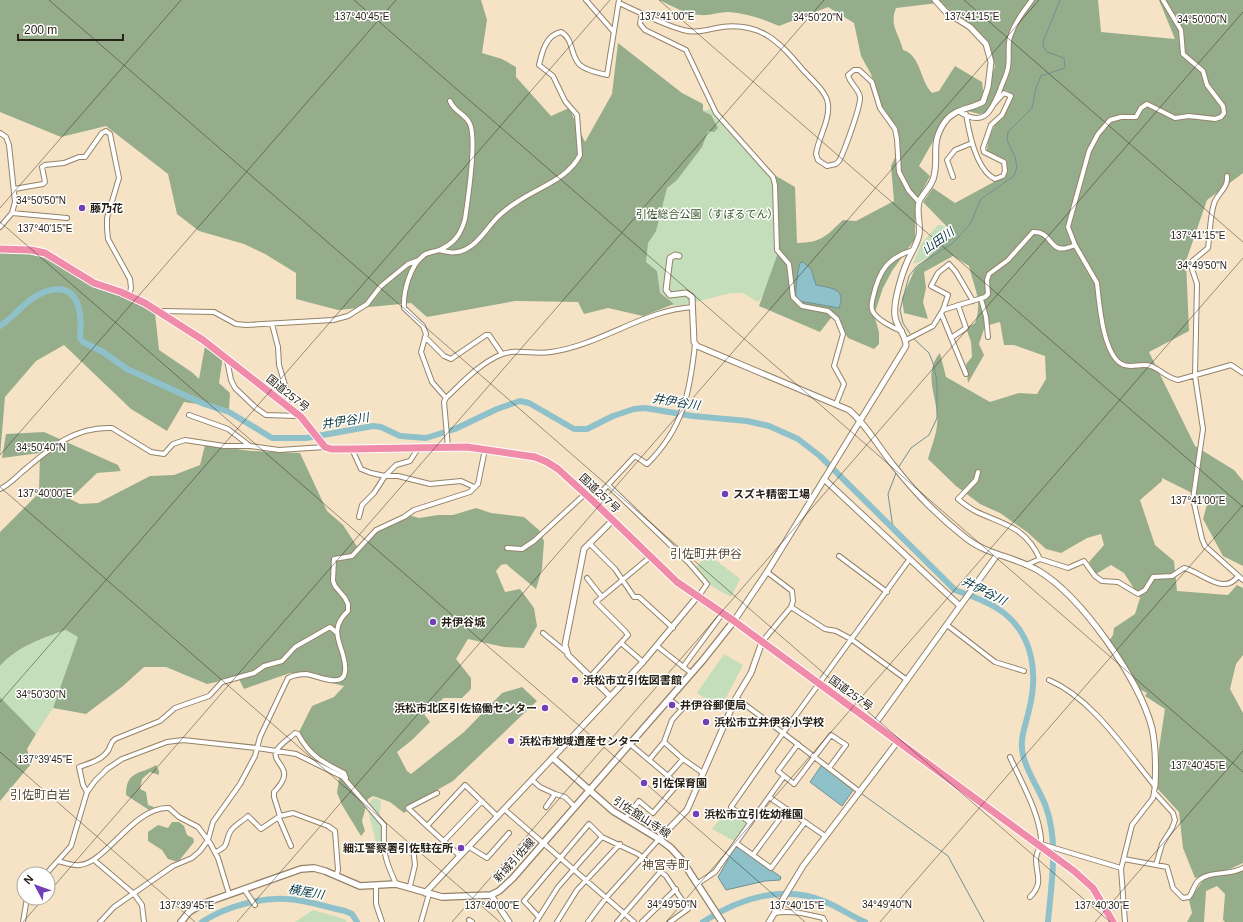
<svg xmlns="http://www.w3.org/2000/svg" width="1243" height="922" viewBox="0 0 1243 922" font-family="Helvetica,'Noto Sans JP',sans-serif">
<rect width="100%" height="100%" fill="#f6e3c6"/>
<!-- green -->
<path fill="#c4ddba" d="M713,109L715,114L769,176L773,184L775,249L779,257L774,281L758,302L743,293H731L680,306L657,303L642,261L656,157L699,111Z
M938,225H942L950,236C941,247 927,261 913,264L921,244Z
M708,554L740,579L731,597L710,585L696,567Z
M66,630L78,637L53,708L36,734L0,697V666C17,647 42,638 66,630Z
M724,654L743,665L720,709L697,693Z
M373,798L381,800L379,823L382,827L381,843L376,842L367,807Z
M728,808L748,823L734,841L712,829Z
M313,910L344,919L347,922H295Z"/>
<!-- forest -->
<path fill="#96ad8c" d="M0,0H481L487,20L482,53L502,59L516,67V77L551,116L569,108L585,142L612,94L618,43L682,93L703,104V111L711,115L718,128L714,132L708,131L702,147L677,180L667,188L656,231L648,243L646,262L657,271L660,293L674,304L643,316L608,308L584,314L578,302L515,301L427,317L411,303L338,310L296,299V273L265,254L244,244L199,231L177,214L168,174L106,126L61,137L0,112Z
M659,0H933L938,3L896,8C889,26 899,33 903,50C921,55 920,81 932,93L939,91L955,66L982,82L984,98L995,66L988,41L937,0H1098L1101,32L1175,39L1159,0H1243V173L1207,200L1186,261L1189,331L1149,352L1195,446L1234,470L1243,481V566L1223,556L1203,519L1208,501L1162,478V481L1140,500L1155,545L1174,561L1177,591L1228,595L1237,585L1243,588V655L1236,664L1230,689L1243,713V863L1228,870L1195,878L1183,848L1179,812L1156,787L1159,749L1165,709L1145,696L1147,693L1139,689L1109,641L1113,635L1114,628L1135,614L1140,598L1124,573L1111,565L1096,574L1089,562L1104,545L1101,534L1087,538L1061,553L1046,549L1027,532L1000,513L980,504L956,486L928,459C931,448 936,436 937,425C940,401 921,375 940,353L946,377L990,402L1019,393L1037,394L1046,379L1045,356L1014,345H1004L1000,322L985,326L979,344L984,355L968,383L966,364L972,357L971,342L966,328L975,323C983,301 974,288 969,266L953,256L924,272L926,288L923,302L928,319L904,313L902,298L915,269L954,234L923,202L933,188L955,203L1003,177L1007,160L987,151C988,130 1003,113 1014,95L1006,90L1000,94L986,113L979,114L957,108L945,120L919,166L930,176L915,204V239L892,271L883,288L874,315L879,332V344L874,349L848,338L834,314L820,332L759,306L779,250L776,176L795,187L797,243C822,242 825,237 843,220L856,221L894,201L891,166L898,151L895,129L882,107L871,74L861,56L854,23L828,7L779,26C763,19 746,13 728,12C719,12 709,16 700,15C685,14 672,6 659,0Z
M0,250H13L45,258L155,313L159,350L193,373L199,379L205,346L223,356L219,383L230,393L229,409L184,402L167,431L131,409L64,345L36,361L5,397L0,456Z
M44,432L118,465L121,471L97,473L70,499L80,504L98,503L150,476L174,475L200,465L205,445L252,451L300,453L327,511L343,525L358,548L373,533L409,515L419,518L438,515H453L476,508L491,513L524,517L539,530L544,541L542,569L536,589L506,564L501,565L496,571L505,592L520,589L534,608L537,626L524,648L504,647L468,639L456,659L471,678V689L462,698H444L424,714L430,722L412,740L397,752L407,771L411,774L464,732L502,693L522,687L537,701L453,781L423,798L404,813L390,802L373,796L368,799L362,821L365,831L361,836L342,805L337,793L340,771L314,755L298,734L312,706L334,697L344,686L290,673L244,689L238,677L207,684L166,667H144L123,686L86,714L53,708L78,637L66,630C42,638 17,647 0,666V532L39,493L40,453L2,458L6,434Z
M0,697L36,734L27,749L31,764L0,801Z
M156,765L159,771V775L150,772L142,779L140,789L146,792L148,805L154,807L149,810L126,795C126,770 140,775 156,765Z
M172,822H179L184,826L187,835L193,838L194,842L178,862L168,859L162,850L148,841V832L158,825L168,828Z
M1243,868V922H1225L1223,920L1225,894L1217,886L1206,891L1204,922H1187L1192,913L1189,900L1206,876Z"/>
<!-- water -->
<path fill="#8fc1ca" stroke="#709194" d="M803,262L811,269L816,285C830,288 847,288 839,308L799,301L796,298C795,292 798,268 800,263Z
M824,765L854,789L842,806L810,782L821,766Z
M736,845L781,877L780,880L765,881L726,890L718,877L728,860L727,858Z"/>
<g fill="none" stroke-linecap="round" stroke-linejoin="round">
<!-- stream -->
<path stroke="#709194" stroke-width="1" d="M911,335L903,323L900,310L909,276L917,266L953,243L970,224L981,199L1014,176L1017,167L1015,157L1007,140L1008,132L1032,108L1036,88L1041,76L1065,68L1064,58L1047,52L1043,46L1044,39L1060,0
M898,468L911,448L929,435L937,418V381L933,363L929,353L913,338
M893,528L888,494L896,473
M862,794L948,856L984,922"/>
<!-- river -->
<path stroke="#8fc1ca" stroke-width="6" d="M0,326C14,317 24,302 38,295C76,276 83,307 80,338L83,342L103,352L127,369L204,404L229,412L272,438H306L373,426L381,427L400,436L426,438L455,429L497,409L520,401L529,403L574,429H587L613,416L634,409L645,408L693,416L747,421L769,426L798,439L820,456L955,590C971,596 990,602 1004,613C1034,637 1038,675 1029,710C1026,725 1019,739 1023,755C1027,773 1040,790 1046,807C1059,843 1051,885 1048,922
M202,922C225,907 260,897 287,899C307,900 326,907 345,911L352,914L357,922
M703,922C740,898 784,884 826,902C840,908 851,916 865,922"/>
<!-- minor casing -->
<g stroke="#948368" stroke-width="6">
<path id="minor" d="M586,0L613,31
M619,3C639,12 661,24 683,30C697,34 709,29 722,27C762,22 780,43 803,70C811,79 827,92 828,104C830,121 818,138 816,154L818,160L827,166L836,164L839,161C844,152 861,106 860,97C859,89 850,84 848,75L854,70H859L872,82L880,108L895,129L897,139L899,172L909,191L919,202
M642,13L640,24L645,30L686,50L716,113L773,177L775,185L777,250L789,264L793,297L802,306L828,311L837,319L843,334L834,366L844,384L836,404
M958,111C984,128 991,112 1000,90C1002,83 1007,75 1008,67C1010,57 1007,47 1010,37C1015,22 1023,12 1032,0
M966,114C969,133 976,170 995,179L1003,176L1005,171L1004,162L984,152L983,148L991,125L1002,115L1011,96L1004,93L994,104
M0,133L6,137L9,145L15,202L12,213L0,227
M1227,176C1228,188 1220,191 1215,201C1210,213 1210,234 1208,248L1190,263L1197,284L1195,376L1203,429L1193,499L1202,539L1205,546L1243,580
M953,177L947,160L955,150L972,143
M14,189L43,184L45,182L42,167L45,165L64,163L79,157H85L102,133L106,131L110,134L119,178L107,218V228L108,239L130,279L131,288L129,296
M12,213L67,218
M1075,245L1068,227L1089,151L1098,134L1110,120L1121,117H1136L1141,108L1147,104L1175,118L1189,116L1215,119L1221,117L1224,113L1223,106L1207,85L1203,71L1183,54L1181,30L1163,0
M439,250C450,253 458,254 468,248C479,242 486,230 494,221C500,214 509,207 517,202C539,187 568,179 580,155L577,115L565,101L553,76L539,65C542,52 546,35 561,32C574,39 570,56 580,65C587,71 599,73 607,75L619,0
M981,299L986,317L988,337
M943,310L948,295L931,286L938,273L949,264L956,272L973,301
M161,311L214,312L236,324L246,325L333,320L348,316L367,304L381,286L408,264L419,260
M941,313L966,374
M272,324L278,347L279,365L288,395L287,406
M902,331C893,328 878,320 873,312C870,307 872,302 873,297C879,271 887,258 913,250
M425,337L444,356L451,359L486,335H489L502,354
M951,338L966,328L958,305
M906,340L933,326L943,310L985,297L988,294L987,280L989,274L1008,260L1033,232C1055,231 1047,258 1075,245L1097,283C1099,302 1103,358 1124,365C1132,368 1142,363 1151,366C1161,370 1167,378 1178,380L1231,365L1243,373
M227,360L231,380L235,388L256,408L266,415L298,416
M446,398L432,382L421,352L426,334L423,326L404,308C403,292 410,265 424,255C428,252 434,252 439,250C454,244 461,234 465,219C468,199 477,140 470,124C466,114 454,112 450,101
M189,415L228,429L250,446
M448,447L444,402L446,398C462,383 479,364 500,355C516,348 534,355 551,352C601,345 643,310 693,307
M352,449L361,469L371,473L385,476H398L430,484L461,481L474,487
M978,472L976,480L958,499C963,503 969,508 975,511C1004,525 1025,526 1040,559
M608,485L689,563L707,584L698,597
M0,489C9,485 15,478 22,472C49,449 74,426 112,428L151,452L164,454L173,444L185,440L224,446H250L279,450L325,447
M593,501L635,456L647,464C683,429 690,392 695,344
M359,517L362,505L374,493L385,476L396,465L410,461L419,447
M589,543L615,569L634,597H639L673,628
M507,548L522,549L534,541L585,494
M839,556L887,592
M1026,565L1040,559L1068,568L1084,561L1095,576L1102,581L1118,582L1138,594L1145,590L1153,577L1172,576L1184,568C1200,571 1224,597 1238,576
M767,572L792,591L793,601L791,607L825,629L836,631L851,639L907,680
M587,578L602,597
M947,625L995,662L1024,671
M543,633L566,652
M762,642L791,607
M621,643L643,662
M657,646L691,673
M683,667L722,614
M590,677L628,635L625,631L596,602L650,557
M1049,680C1093,699 1125,750 1155,786L1153,798L1132,825L1121,869L1125,922
M736,698L783,733L909,560
M664,742L683,759L703,773
M630,744L668,776L683,759
M798,744L778,771L794,784L831,735L846,745L829,768
M1010,757C1021,782 1038,810 1041,838C1042,846 1036,852 1036,859C1036,875 1044,883 1030,897
M649,760L664,742L672,720L682,709L669,699
M532,780L540,787L555,794
M87,792L83,785L79,767C90,763 103,760 109,749C111,744 111,742 115,739L160,721L175,708L209,696L222,682L254,673L264,666L282,661L295,647L330,627L337,633
M1154,792L1173,813L1175,820L1172,828L1162,844L1156,865
M769,797L825,836
M546,807L555,794L565,797L575,807
M504,809L634,922
M280,816L274,797V792C299,767 269,764 277,750C280,744 290,738 295,733L298,734C310,756 322,762 344,773L346,778
M279,818L291,846
M625,819L639,801L653,813L677,785L668,776
M750,823L731,807L783,733L860,792
M427,826L408,808L437,793
M444,841L482,801
M736,843L771,868L805,822
M383,844L413,847L415,865L410,886
M1041,844L1121,868
M469,847L487,858L509,833
M216,852C230,845 224,844 230,832C233,826 243,821 248,816L261,829L280,816L293,813L328,826L335,831L338,870L336,876
M753,855L787,809
M460,856L427,826L465,785L497,816
M1124,859L1167,867L1173,888L1183,898L1189,897C1193,892 1194,885 1198,881C1210,870 1229,876 1243,868
M94,860L134,894L142,905L144,922
M58,861C65,863 72,866 80,865C106,863 134,806 169,808L179,817L198,827L210,843L218,858L229,894
M46,874L71,846L87,792L95,781L107,769L122,759L167,742L183,740L257,748L296,754L343,777L384,825C383,853 385,860 396,884
M697,884L715,872L784,776
M376,886V904L382,922
M244,889L255,905
M774,913C792,910 806,914 823,918L825,922
M539,917L524,901L589,824L602,837L638,854L654,866L666,876L688,909L670,922
M469,920L472,922
M23,922L27,898
M100,922L114,907L173,866L192,858L200,851L208,840L213,822L240,784L255,756L260,737L288,678C294,675 300,674 306,674C316,675 343,689 345,672C348,649 324,633 348,611V604L345,598L335,586L333,581L334,559L352,556L376,530L404,517L414,510L470,492L478,484L485,449
M421,922L429,894
M536,922L558,887L602,837
M557,922L577,890L620,844
M588,922L606,898L659,839
M617,922L661,871
M642,922L676,889"/>
</g>
<!-- tertiary casing -->
<g stroke="#948368" stroke-width="7">
<path id="tertiary" d="M679,256L675,255L670,258L666,290L670,295L686,293L692,297L694,342L697,346L849,410C867,425 879,448 894,466C915,493 940,518 967,539C988,555 1016,557 1039,571C1082,597 1139,679 1152,728C1156,747 1156,767 1155,786
M824,479L960,606
M734,621L767,572L906,346C906,334 896,327 895,316C893,302 902,273 908,260C912,252 917,244 919,235C921,224 916,213 919,202C923,192 932,187 934,176C939,154 930,145 944,123C954,108 969,110 983,102L988,87L991,62L986,44L970,27L946,12L935,0
M610,696L568,655L565,645L584,549L613,520
M875,724L997,555
M659,839L687,810L736,698L751,673L762,642
M425,893L643,662L697,597
M491,895L509,922
M769,922L803,866L898,741"/>
</g>
<!-- secondary casing -->
<g stroke="#948368" stroke-width="8">
<path id="secondary" d="M553,758L613,811L659,839L671,848L681,859L722,922
M181,922L189,912L202,904L301,869L314,868L325,871L360,886L396,884L442,897L491,895L499,891L513,878L703,660L734,621"/>
</g>
<!-- trunk casing -->
<g stroke="#fff" stroke-width="9">
<path id="trunk" d="M0,249L31,250L45,253L94,283L121,292L145,303L203,340L301,417L325,447L331,449H352L467,447L535,457L547,462L558,469L593,501L677,582L734,621L1074,871L1093,888L1113,922"/>
</g>
<!-- minor -->
<use href="#minor" stroke="#fff" stroke-width="4"/>
<!-- tertiary -->
<use href="#tertiary" stroke="#fff" stroke-width="5"/>
<!-- secondary -->
<use href="#secondary" stroke="#fff" stroke-width="5.5"/>
<!-- trunk -->
<use href="#trunk" stroke="#f08caa" stroke-width="7"/>
</g>
<!-- ticks -->
<path fill="none" stroke="#282116" stroke-width="1" stroke-opacity="0.45" d="M49,0L1110,922M354,0L1243,772M659,0L1243,507M964,0L1243,242M0,208L181,0M0,222L805,922M0,455L396,0M0,487L500,922M0,702L610,0M0,752L195,922M48,893L824,0M23,922L44,898M237,922L1039,0M452,922L1243,12M666,922L1243,258M880,922L1243,505M1095,922L1243,751"/>
<!-- markers -->
<g fill="#713fb6" stroke="#fff" stroke-width="1.5">
<circle cx="82" cy="208" r="4"/>
<circle cx="725" cy="494" r="4"/>
<circle cx="433" cy="622" r="4"/>
<circle cx="575" cy="680" r="4"/>
<circle cx="672" cy="705" r="4"/>
<circle cx="545" cy="708" r="4"/>
<circle cx="706" cy="722" r="4"/>
<circle cx="511" cy="741" r="4"/>
<circle cx="644" cy="783" r="4"/>
<circle cx="696" cy="814" r="4"/>
<circle cx="461" cy="848" r="4"/>
</g>
<g text-anchor="middle" dominant-baseline="central" stroke-width="3" stroke-linejoin="round" paint-order="stroke">
<!-- poi labels -->
<g font-size="11" font-weight="bold" fill="#282116" stroke="#fff" text-anchor="start">
<text x="90" y="208">藤乃花</text>
<text x="733" y="494">スズキ精密工場</text>
<text x="441" y="622">井伊谷城</text>
<text x="583" y="680">浜松市立引佐図書館</text>
<text x="680" y="705">井伊谷郵便局</text>
<text x="537" y="708" text-anchor="end">浜松市北区引佐協働センター</text>
<text x="714" y="722">浜松市立井伊谷小学校</text>
<text x="519" y="741">浜松市地域遺産センター</text>
<text x="652" y="783">引佐保育園</text>
<text x="704" y="814">浜松市立引佐幼稚園</text>
<text x="453" y="848" text-anchor="end">細江警察署引佐駐在所</text>
</g>
<!-- park labels -->
<g font-size="11" fill="#335423" stroke="#fff">
<text x="707" y="214">引佐総合公園（すぽるてん）</text>
</g>
<!-- street labels -->
<g font-size="11" fill="#282116" stroke="#fff">
<text transform="translate(288 393) rotate(39)">国道257号</text>
<text transform="translate(600 493) rotate(43)">国道257号</text>
<text transform="translate(851 693) rotate(36)">国道257号</text>
<text transform="translate(642 817) rotate(33)">引佐舘山寺線</text>
<text transform="translate(514 860) rotate(-48)">新城引佐線</text>
</g>
<!-- water labels -->
<g font-size="12" font-style="italic" fill="#07383f" stroke="#fff">
<text transform="translate(938 241) rotate(-36)">山田川</text>
<text transform="translate(676 402) rotate(9)">井伊谷川</text>
<text transform="translate(345 421) rotate(-9)">井伊谷川</text>
<text transform="translate(984 591) rotate(27)">井伊谷川</text>
<text transform="translate(306 892) rotate(10)">横尾川</text>
</g>
<!-- neighbourhood labels -->
<g font-size="12" fill="#57472f" stroke="#fff">
<text x="706" y="554">引佐町井伊谷</text>
<text x="40" y="795">引佐町白岩</text>
<text x="666" y="865">神宮寺町</text>
</g>
</g>
<g font-size="10" text-anchor="middle" fill="#282116" stroke="#fff" stroke-width="3" stroke-linejoin="round" paint-order="stroke">
<text x="362" y="20">137°40'45"E</text>
<text x="667" y="20">137°41'00"E</text>
<text x="972" y="20">137°41'15"E</text>
<text x="818" y="21">34°50'20"N</text>
<text x="1202" y="23">34°50'00"N</text>
<text x="41" y="204">34°50'50"N</text>
<text x="45" y="232">137°40'15"E</text>
<text x="1198" y="239">137°41'15"E</text>
<text x="1202" y="269">34°49'50"N</text>
<text x="41" y="451">34°50'40"N</text>
<text x="45" y="497">137°40'00"E</text>
<text x="1198" y="504">137°41'00"E</text>
<text x="41" y="698">34°50'30"N</text>
<text x="45" y="763">137°39'45"E</text>
<text x="1198" y="769">137°40'45"E</text>
<text x="672" y="908">34°49'50"N</text>
<text x="887" y="908">34°49'40"N</text>
<text x="187" y="909">137°39'45"E</text>
<text x="492" y="909">137°40'00"E</text>
<text x="797" y="909">137°40'15"E</text>
<text x="1102" y="909">137°40'30"E</text>
</g>
<!-- north arrow -->
<g transform="translate(36 886) rotate(311)"><circle r="19" fill="#ffffff" stroke="#a9a6a2"/>
<path d="M0-3L7 15L0 10L-7 15Z" fill="#713fb6"/>
<text y="-6" font-size="11" font-weight="bold" text-anchor="middle" fill="#282116">N</text>
</g>
<!-- scale -->
<path d="M18 34v6h105v-6" fill="none" stroke="#282116" stroke-width="2"/>
<text x="24" y="34" font-size="12" fill="#282116" stroke="#ffffff" stroke-width="3" paint-order="stroke">200 m</text>
</svg>
